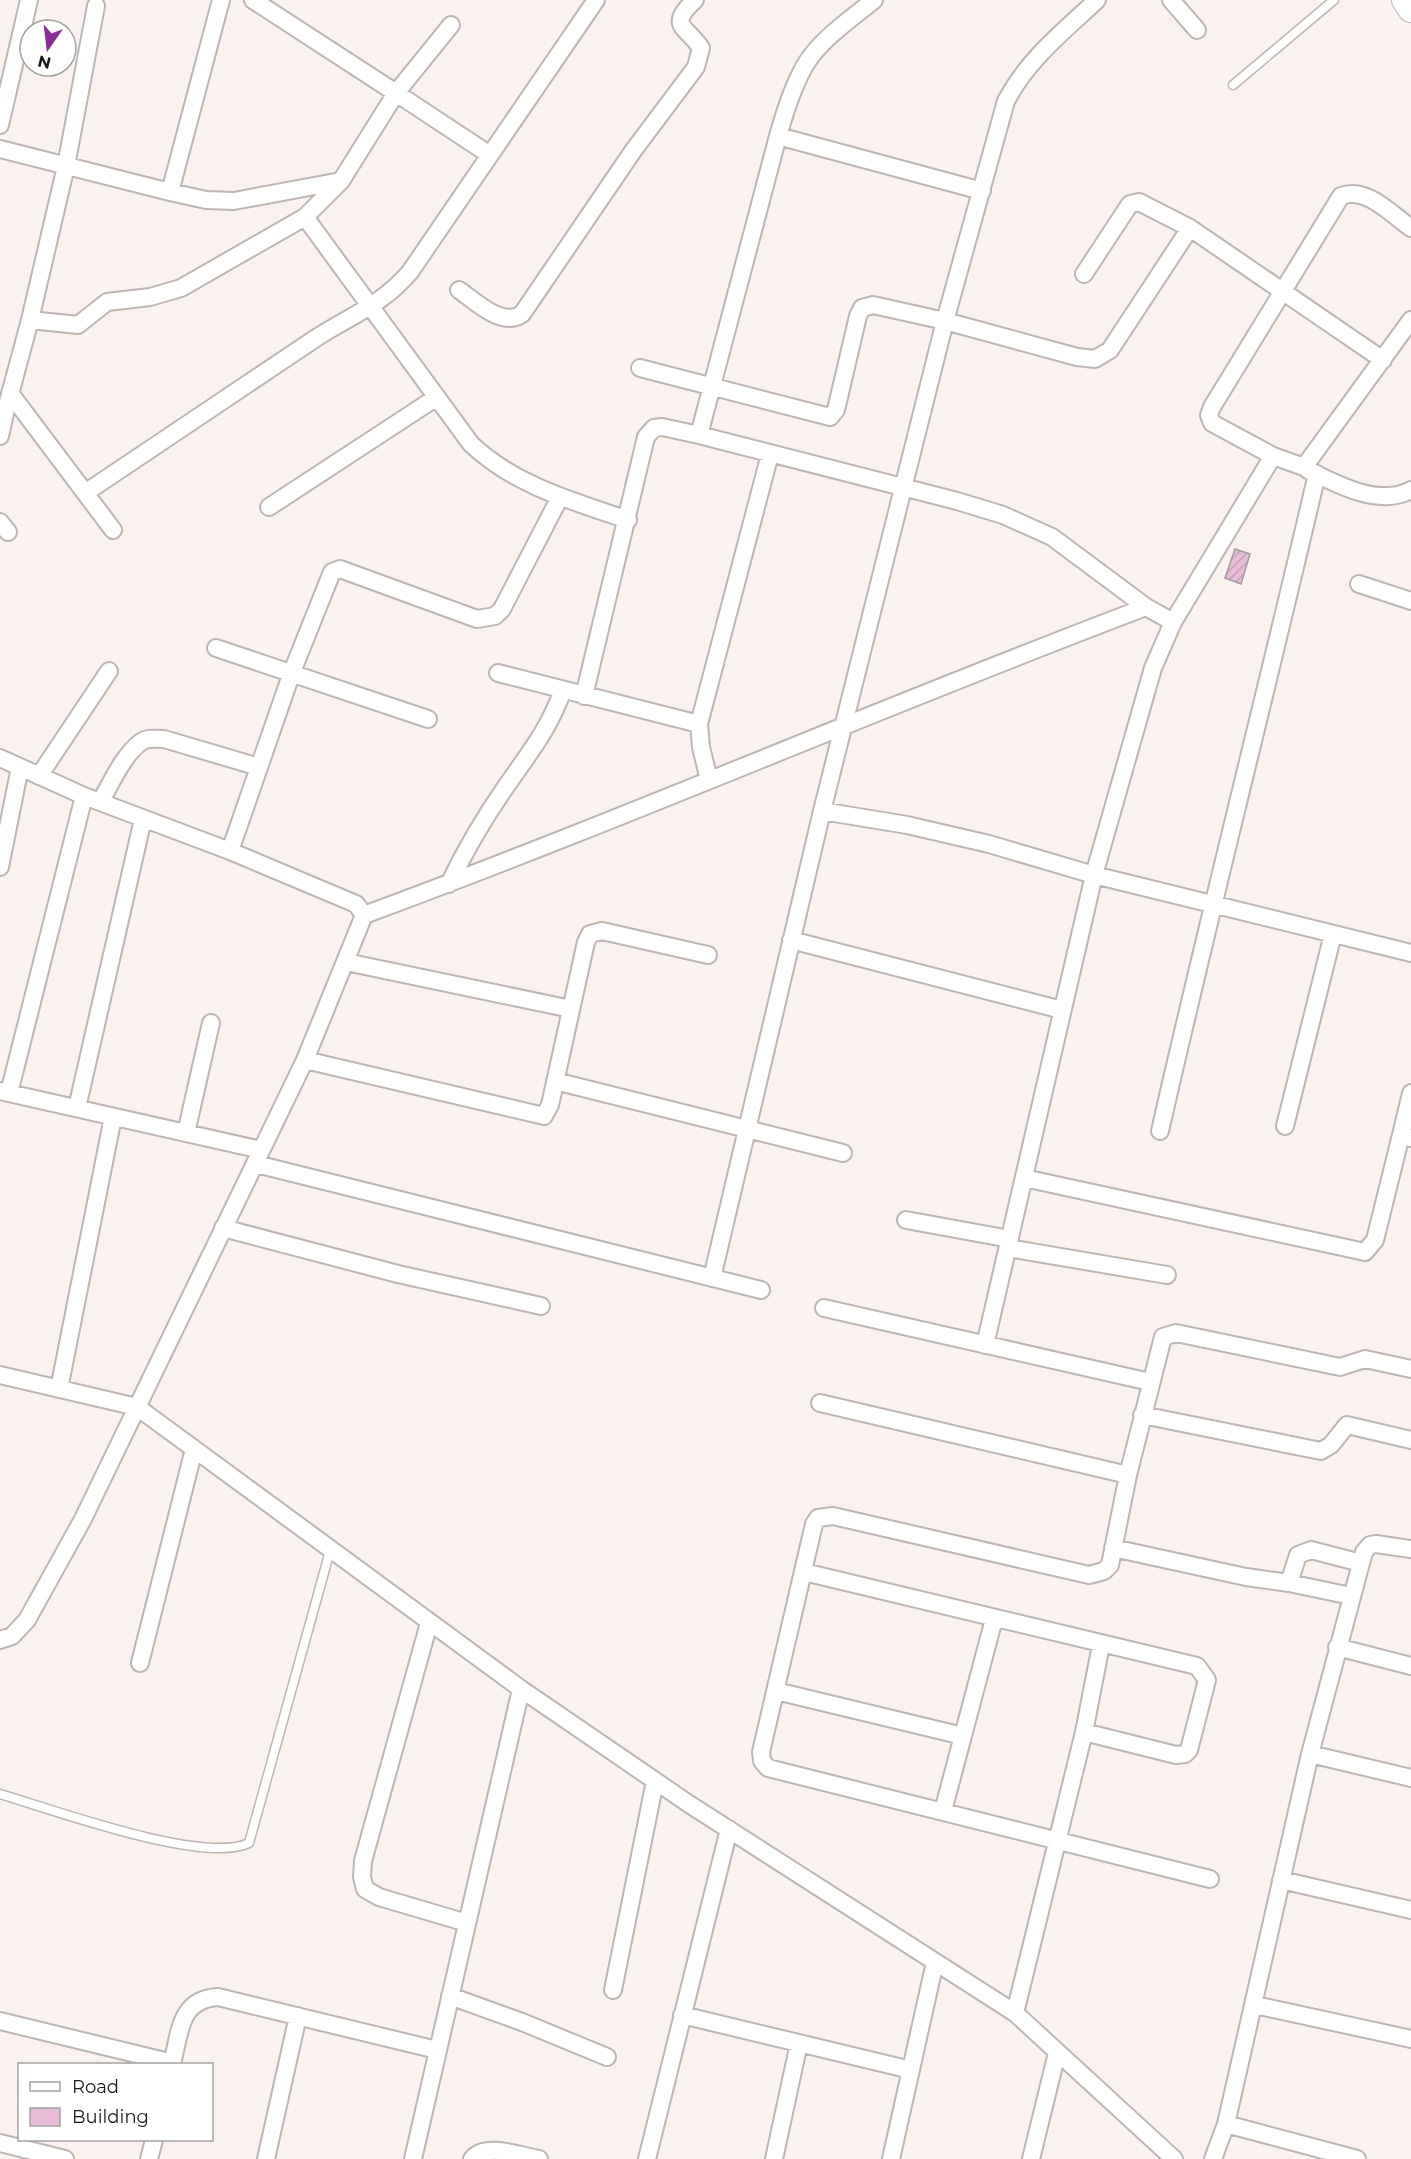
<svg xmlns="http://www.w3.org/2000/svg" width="1411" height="2159" viewBox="0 0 1411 2159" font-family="Montserrat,sans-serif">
<defs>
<pattern id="building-hatch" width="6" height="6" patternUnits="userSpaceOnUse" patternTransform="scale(1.5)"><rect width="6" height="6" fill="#e7bcd6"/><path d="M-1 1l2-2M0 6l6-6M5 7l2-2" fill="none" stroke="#c6a1b7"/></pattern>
</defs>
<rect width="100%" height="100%" fill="#faf2ee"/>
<!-- building -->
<path fill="url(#building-hatch)" stroke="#a19a9e" stroke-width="1.5" d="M1235,549L1250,554L1241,584L1225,578Z"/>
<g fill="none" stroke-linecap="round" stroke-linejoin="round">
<!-- lane casing -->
<g stroke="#bdb6b2" stroke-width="11">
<path id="lane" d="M1233,85L1334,0
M0,1794C51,1809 204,1865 249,1843L330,1551"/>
</g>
<!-- street casing -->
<g stroke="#bdb6b2" stroke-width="20">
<path id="street" d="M253,0L396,93L451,25
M874,0C851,19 819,40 804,67C792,89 785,112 778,136L982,191
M1097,0C1063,32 1028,59 1006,101L945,321L1077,357L1095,359L1110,350L1190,228
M1171,0L1197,30
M0,125L29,0
M778,136L699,435L957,501L1003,515L1052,537L1146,607
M0,149L170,192L221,0
M170,192L206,200L234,201L341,181
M305,217L471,444C514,485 572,501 628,520
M1084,274L1130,204L1139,202L1190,228L1383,360
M459,290C475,301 502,328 522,314L633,151L696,67L701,48C686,26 667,26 695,0
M30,320L66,166L96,6
M640,368L830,417L836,410L858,316L862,308L873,305L945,321L822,811L712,1278
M10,393L113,530
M0,408L6,409L30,320L78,325L107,302L150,297L181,288L305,217L341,181L396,93L490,155
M0,436L6,409
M1273,456L1212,423L1209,415L1212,407L1341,196C1366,186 1391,214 1411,228
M1308,470C1338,485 1379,507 1411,490
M85,493C161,442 237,391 313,340C349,316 381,306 410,272L596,0
M269,507L437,397
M0,522L8,532
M1359,584L1411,601
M216,648L428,719
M498,673L699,724
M584,696L646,437L654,428L662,427L699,435
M0,758L84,796L230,851L356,904L364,915L305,1060L83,1519L27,1620L12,1636L0,1640
M39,776L109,671
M709,780L701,747L699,724L770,454
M100,802C111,784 123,755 141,742C148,737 156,739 164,739L259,767
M822,811L907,825L989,844L1094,875L1411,953
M230,851L292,672L332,572L340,569L477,619L495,616L502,609L560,497
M0,867L20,767
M449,884C465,851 484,818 505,788C529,753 548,731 563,690
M364,915C627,818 884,706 1146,607L1173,622L1273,456L1304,467L1411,320
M791,940L1062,1010
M346,962L571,1009
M305,1060L544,1116L550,1105L586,942L590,934L602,931L708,955
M555,1081L843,1153
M0,1091L261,1150
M9,1093L84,796
M77,1108L143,819
M1285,1126L1333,934
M1160,1131C1210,911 1266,693 1317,474
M186,1133L211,1023
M1410,1138L1401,1135L1411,1093
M256,1164L761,1290
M1024,1178L1365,1252L1375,1240L1401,1135
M906,1220L1010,1239
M223,1228L398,1274L541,1306
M1008,1248L1167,1275
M824,1308L1150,1382
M985,1345L1094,875L1153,668L1173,622
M0,1375L137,1407L521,1689L689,1804L1015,2013L1174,2159
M59,1389L113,1117
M820,1403L1128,1475
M1142,1415L1321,1451L1331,1445L1347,1425L1411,1440
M1113,1548L1246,1577L1289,1583L1351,1596
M804,1572L1197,1666L1207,1680L1189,1750L1185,1754L1176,1755L1084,1732
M1289,1583L1298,1555L1311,1550L1361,1563
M429,1623L363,1861L362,1877L365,1889L379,1897L467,1923
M1337,1647L1411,1666
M140,1663L194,1449
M776,1691L963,1736
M1310,1754L1411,1778
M943,1811L994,1619
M1210,1879L768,1768L762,1761L761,1752L814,1524L818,1518L833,1516L1089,1575L1104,1571L1110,1565L1128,1475L1163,1337L1176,1333L1340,1367L1365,1359L1411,1369
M1281,1880L1411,1910
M613,1990L655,1781
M450,1996L522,2022L607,2057
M1255,2005L1411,2039
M1015,2013L1084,1732L1101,1645
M682,2015L911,2070
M0,2021L173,2063
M172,2064C180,2033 179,1999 218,1997L437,2050
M1226,2124L1357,2159
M0,2143L65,2159
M149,2159L154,2140
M266,2159L298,2016
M413,2159L521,1689
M472,2159C485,2142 521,2156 539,2159
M647,2159L729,1829
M774,2159L799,2043
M891,2159L935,1962
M1031,2159L1057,2053
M1213,2159L1226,2124L1310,1754L1364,1552L1370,1545L1376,1544L1411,1549"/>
</g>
<!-- primary casing -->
<g stroke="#bdb6b2" stroke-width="28">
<path id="primary" d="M1405,0L1411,9"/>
</g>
<!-- lane -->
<use href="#lane" stroke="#fff" stroke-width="8"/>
<!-- street -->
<use href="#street" stroke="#fff" stroke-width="16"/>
<!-- primary -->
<use href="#primary" stroke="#fff" stroke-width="26"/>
</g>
<!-- legend -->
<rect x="18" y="2063" width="195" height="78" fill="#ffffff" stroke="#a4a3a2" stroke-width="1.5"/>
<rect x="30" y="2082" width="30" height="9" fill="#ffffff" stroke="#a4a3a2" stroke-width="1.5"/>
<text x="72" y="2093" font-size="18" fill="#1b1817">Road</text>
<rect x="30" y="2108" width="30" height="18" fill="#e7bcd6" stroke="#a4a3a2" stroke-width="1.5"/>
<text x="72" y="2123" font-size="18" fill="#1b1817">Building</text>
<!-- north arrow -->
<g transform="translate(48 48) rotate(194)"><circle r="28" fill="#ffffff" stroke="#a4a3a2" stroke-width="1.5"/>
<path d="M0-4.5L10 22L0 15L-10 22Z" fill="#8b2b95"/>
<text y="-9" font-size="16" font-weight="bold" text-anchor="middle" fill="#1b1817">N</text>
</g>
</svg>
